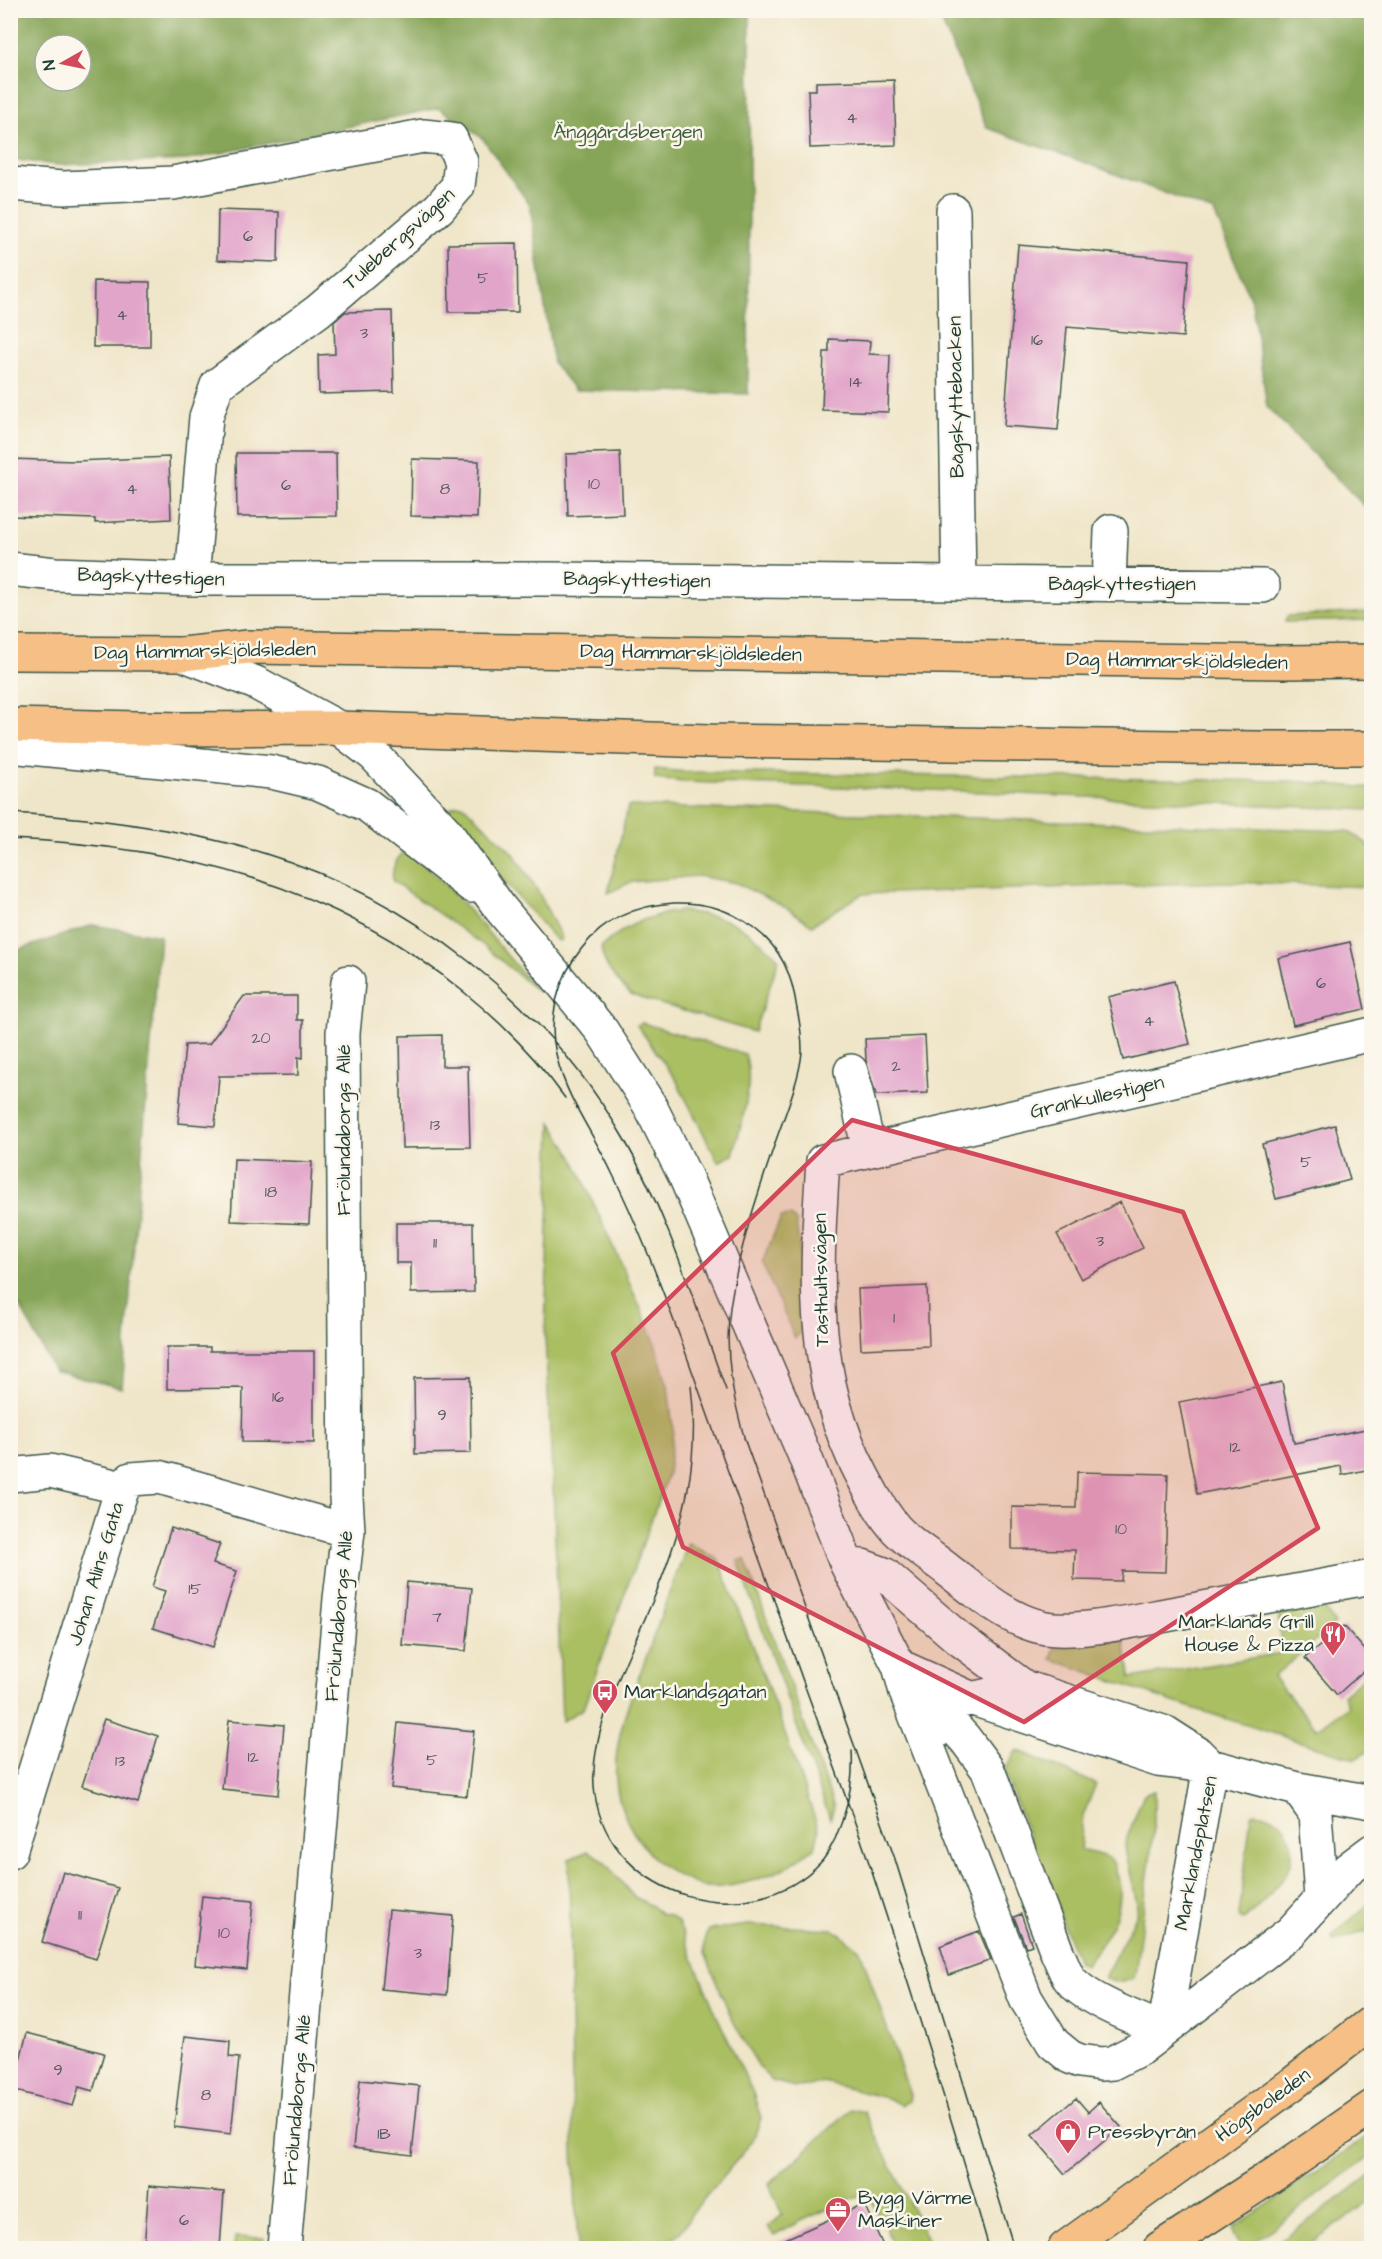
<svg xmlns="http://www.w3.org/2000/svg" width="1382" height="2259" viewBox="0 0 1382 2259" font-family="'Architects Daughter',sans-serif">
<rect width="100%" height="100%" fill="#fbf7ec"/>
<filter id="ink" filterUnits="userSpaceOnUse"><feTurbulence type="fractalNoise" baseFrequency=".0167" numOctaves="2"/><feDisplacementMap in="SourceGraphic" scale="12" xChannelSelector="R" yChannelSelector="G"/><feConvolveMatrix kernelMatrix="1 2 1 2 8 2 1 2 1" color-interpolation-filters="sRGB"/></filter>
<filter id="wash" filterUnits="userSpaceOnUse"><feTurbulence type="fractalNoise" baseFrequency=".008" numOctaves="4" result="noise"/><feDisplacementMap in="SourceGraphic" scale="24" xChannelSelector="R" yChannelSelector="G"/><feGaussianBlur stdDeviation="1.35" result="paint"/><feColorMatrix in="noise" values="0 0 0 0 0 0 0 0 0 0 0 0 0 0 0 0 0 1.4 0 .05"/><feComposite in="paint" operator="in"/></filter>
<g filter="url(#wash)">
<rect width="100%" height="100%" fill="#efe5c8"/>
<!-- green -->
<path fill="#aabe62" stroke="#647e4b" stroke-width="1.5" d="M1371,612V620L1285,622L1287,616Z
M655,769L688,772L1292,781L1371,788V810L958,791L684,782L655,779Z
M456,805H463L514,854L538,891L562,939L559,941L555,939L446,816L450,808Z
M628,806L1346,831C1380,847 1372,853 1371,887L1229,882L862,894L812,925L785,907L736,883L698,876L631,882L608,893Z
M407,850C457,890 496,944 538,992L483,945L393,881C391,867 396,858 407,850Z
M681,911C729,916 745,925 779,959L754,1032L631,995C618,982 603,967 601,947C626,925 648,915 681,911Z
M642,1023L745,1054C755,1087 741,1122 733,1155L718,1162L676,1080L637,1025Z
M551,1122L573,1157L652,1334L668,1386L673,1431L668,1474L583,1709L562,1721L554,1507L545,1337Z
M791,1216L796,1221L802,1267L803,1331L795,1338L762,1263L781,1217Z
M688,1543L719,1560L773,1700L819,1830L815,1848C804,1854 795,1862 784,1868C765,1879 723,1891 701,1886C687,1882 676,1875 664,1867C652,1858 642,1846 634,1833C596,1774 625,1714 647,1655C660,1618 674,1580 688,1543Z
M745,1559L834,1807L830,1819L738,1561Z
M1320,1604L1335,1624L1273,1677L1317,1729L1348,1706L1343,1695L1371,1671V1750L1355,1759L1173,1702L1051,1659L1055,1647L1123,1637L1131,1678L1282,1653L1278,1611Z
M1017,1750L1096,1784L1083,1816L1080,1850C1089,1853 1104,1854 1111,1860C1115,1864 1116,1871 1118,1877C1127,1911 1105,1940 1085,1965L1078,1962L1004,1771Z
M1154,1791V1828L1135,1975L1134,1979L1115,1982L1105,1979V1976L1136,1916L1137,1904L1126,1853L1125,1843L1143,1796L1148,1792Z
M1254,1813C1268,1814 1282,1820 1288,1834C1305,1870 1267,1896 1245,1919L1241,1920L1239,1916L1251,1815Z
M588,1851L602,1859L633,1896L652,1906L660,1914L670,1916L678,1922L716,2014L753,2093L761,2118L753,2140L742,2154L692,2213L682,2230L663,2248H578L573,2150L569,1859Z
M1371,1902V1930L1334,1941L1332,1936Z
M748,1925L833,1929L860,1950L910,2095L909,2101L900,2105L890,2099L823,2082L809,2086L795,2087L772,2081L760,2068L747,2047L731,2017L705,1953C704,1944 703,1938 709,1930Z
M851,2109L864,2112L932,2248H895L867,2192L803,2220L774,2236L768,2227L782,2215L769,2184Z
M1371,2134V2155L1256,2241L1245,2248C1239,2243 1234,2236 1233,2228Z
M1371,2175V2200L1304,2248H1271Z
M235,2237L264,2238L263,2248H234Z"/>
<!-- forest -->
<path fill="#87a558" stroke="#537146" stroke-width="1.5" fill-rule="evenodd" d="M49,10L750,11L748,394L575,390L553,363L530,205L483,139L439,108L187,160L56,165L11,159V11H43L46,13ZM45,45H81V81H45Z
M937,11H1371V513L1267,407L1252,303L1214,212L1097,167L987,128Z
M93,925L160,936L122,1388L54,1371L20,1306L11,1310V949L15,951Z"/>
<g id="blocks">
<!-- building -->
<path fill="#e2a5ca" d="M894,80L896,145L810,148L808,90H816V82Z
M218,210L279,212L278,262L217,260Z
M517,243L518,312H449L448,244Z
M1018,245L1189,260L1183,337L1067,327L1058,430L1004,426Z
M94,281L150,282V347H93Z
M392,311L394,392L319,394L318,355L335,354L334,322L345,312Z
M829,339L870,341L869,354L890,355L888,412L822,410L824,352H829Z
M620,452L623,514L568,516L566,454Z
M236,453H336L337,516L237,517Z
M169,457L171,519L95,523V519L10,516V459L75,461Z
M412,459L479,461L477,518L411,516Z
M1350,942L1365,1009L1293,1025L1278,958Z
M1174,981L1190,1044L1123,1060L1108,997Z
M244,996H297V1020H303V1058L298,1057V1075L219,1076L215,1126L178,1123L185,1045L209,1044Z
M442,1035V1066H468L470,1147L402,1148L400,1036Z
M925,1036L928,1093L876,1095L866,1061L865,1039Z
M1335,1125L1350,1180L1276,1199L1262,1144Z
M234,1159L312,1162L309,1224L231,1221Z
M1120,1202L1143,1248L1081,1279L1057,1234Z
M396,1223H473L474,1292L411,1293V1263H396Z
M927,1286L929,1346L861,1349L858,1289Z
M167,1347H210V1351H314V1443L242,1442L243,1388L167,1389Z
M470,1377L471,1453L415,1454L414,1378Z
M1282,1382L1294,1443L1371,1428V1469L1342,1475L1341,1466L1197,1494L1179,1402Z
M1077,1472L1168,1474L1165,1572L1122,1571L1121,1581L1074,1580L1075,1550L1012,1549V1507L1076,1508Z
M171,1528L220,1544L213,1564L237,1571L213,1647L153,1628L165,1591L152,1587Z
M407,1582L472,1588L466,1651L402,1645Z
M1344,1626L1371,1657V1664L1337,1695L1305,1658Z
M104,1719L158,1736L138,1803L82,1786Z
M229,1720L284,1725L278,1795L222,1789Z
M398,1723L474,1731L467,1796L391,1788Z
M63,1872L118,1888L96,1959L42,1942Z
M202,1896L253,1901L247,1970L195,1965Z
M389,1910L453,1916L447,1995L381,1989Z
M1021,1914L1032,1945L1026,1947L1014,1917Z
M979,1931L991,1960L949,1975L940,1946Z
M27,2033L104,2053L93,2091L79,2087L73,2106L12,2090Z
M185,2036L230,2041L229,2057L239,2058L231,2134L174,2127Z
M360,2080L419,2086L412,2155L353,2148Z
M1076,2098L1088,2112L1099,2102L1121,2127L1065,2174L1032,2135Z
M149,2186L224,2192L220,2248L144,2247Z
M864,2204L884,2248H765Z"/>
</g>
</g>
<g filter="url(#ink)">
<use href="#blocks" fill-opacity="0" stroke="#3e564a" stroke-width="1.5"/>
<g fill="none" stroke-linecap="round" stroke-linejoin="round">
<!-- minor casing -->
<g stroke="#3e564a" stroke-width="36">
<path id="minor" d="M10,184L63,188L173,183L423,136L451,139L461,162L458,186L439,208L318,311L217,385L206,417L192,579
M953,211L959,583
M10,569L55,574L192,579H550L1263,586
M1109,584L1111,531
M182,654L256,683L339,728L374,755L446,832L500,908L602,1031L649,1104L686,1178L804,1454L847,1565L899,1666L906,1692L926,1742
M10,746L271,772L318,783L367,805L472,886
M1372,1034L823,1161C816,1271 809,1375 862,1475C872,1494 882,1513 896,1529C911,1545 932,1557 949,1571C977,1592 1006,1619 1041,1627C1073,1635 1138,1620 1171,1614C1238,1602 1305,1589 1372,1577
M851,1071L869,1150
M10,1475L50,1471L123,1488
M847,1565L862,1566L884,1574L958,1638L1024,1687L1166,1733L1197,1753L1210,1766
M899,1666L970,1698L1158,1760L1210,1766L1298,1789L1372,1802
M1024,1687L957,1702L947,1719L926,1742L1026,1999L1053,2043L1070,2057L1080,2061L1101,2064L1112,2063L1141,2048L1291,1932L1348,1869L1372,1851
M933,1704L965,1739L988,1770L1057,1952C1061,1960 1064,1970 1069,1978C1085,2000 1138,2019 1164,2030
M1298,1789L1315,1813L1321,1898
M10,1852L118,1501L123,1488L131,1479L159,1477L348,1531
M1164,2030L1210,1766
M284,2248L340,1599L348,1531L346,1497L343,1033L348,982"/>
</g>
<!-- major casing -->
<g stroke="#3e564a" stroke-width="36">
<path id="major" d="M10,653L182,654L248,647L1286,662L1372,661
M10,725L181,729L339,728L710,741L1257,748H1372
M1065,2248L1291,2085L1372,2022
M1160,2248L1278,2172L1372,2107"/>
</g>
<!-- minor -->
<use href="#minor" stroke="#fff" stroke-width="33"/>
<!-- major -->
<use href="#major" stroke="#f5bf86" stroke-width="33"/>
<!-- tram -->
<path stroke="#1f3d34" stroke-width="1.5" d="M10,813C96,818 181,828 263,853C412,898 546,1004 624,1139C669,1217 695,1306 726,1390
M10,839C179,846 333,884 465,993C502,1023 537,1059 565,1098
M691,1386C700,1461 684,1524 656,1593C633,1650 585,1733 595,1795C611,1899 750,1937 821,1862C827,1856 831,1846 835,1839C848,1810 854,1783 852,1751
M744,1438L895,1859L1014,2248
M746,1444C733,1399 724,1355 730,1308C738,1251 757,1197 775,1143C784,1117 800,1078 802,1052C802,1038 800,1023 797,1009C792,975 782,949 754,928C729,909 705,902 674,903C638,905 605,919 582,948C557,979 547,1019 557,1058C567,1100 594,1134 612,1173C639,1227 660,1284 681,1340C722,1454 762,1568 803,1681C826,1745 851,1808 872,1872C913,1997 953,2122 989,2248"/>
</g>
</g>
<!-- marked area -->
<path fill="#d1495b" fill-opacity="0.2" stroke="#d1495b" stroke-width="4.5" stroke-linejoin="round" d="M852,1120L1183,1212L1318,1528L1024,1722L683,1547L613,1353Z"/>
<!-- icons -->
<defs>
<g id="restaurant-pin" transform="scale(1.35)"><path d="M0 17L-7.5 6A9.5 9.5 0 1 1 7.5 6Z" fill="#d1495b" stroke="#fbf7ec"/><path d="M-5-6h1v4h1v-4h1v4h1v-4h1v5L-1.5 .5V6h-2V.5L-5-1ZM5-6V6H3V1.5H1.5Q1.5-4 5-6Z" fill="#fff"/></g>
<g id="bus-pin" transform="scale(1.35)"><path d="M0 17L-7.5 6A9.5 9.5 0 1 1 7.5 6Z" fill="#d1495b" stroke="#fbf7ec"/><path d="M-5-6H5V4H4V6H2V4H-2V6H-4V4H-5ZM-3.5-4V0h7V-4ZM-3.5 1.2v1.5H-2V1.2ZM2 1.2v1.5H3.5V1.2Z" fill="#fff"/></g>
<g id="shop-pin" transform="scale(1.35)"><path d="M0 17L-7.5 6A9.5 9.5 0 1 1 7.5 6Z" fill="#d1495b" stroke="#fbf7ec"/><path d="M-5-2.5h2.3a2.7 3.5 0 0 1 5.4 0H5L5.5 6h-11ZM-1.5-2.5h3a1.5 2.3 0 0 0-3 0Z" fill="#fff"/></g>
<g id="office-pin" transform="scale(1.35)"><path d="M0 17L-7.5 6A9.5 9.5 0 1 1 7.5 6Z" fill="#d1495b" stroke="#fbf7ec"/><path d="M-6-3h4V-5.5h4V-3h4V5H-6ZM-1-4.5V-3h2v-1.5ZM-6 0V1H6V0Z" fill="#fff"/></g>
</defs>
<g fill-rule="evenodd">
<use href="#restaurant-pin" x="1333" y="1634"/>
<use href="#bus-pin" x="605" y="1692"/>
<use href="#shop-pin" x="1068" y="2132"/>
<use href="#office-pin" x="838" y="2210"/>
</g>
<g text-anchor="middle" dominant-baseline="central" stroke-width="5" stroke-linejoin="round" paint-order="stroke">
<!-- number labels -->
<g font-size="16" fill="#50575a">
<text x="852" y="118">4</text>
<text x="248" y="236">6</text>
<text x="483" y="278">5</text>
<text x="122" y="315">4</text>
<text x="364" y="333">3</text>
<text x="1037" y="340">16</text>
<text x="856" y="382">14</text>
<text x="594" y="484">10</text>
<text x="286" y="485">6</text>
<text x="132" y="489">4</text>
<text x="445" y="489">8</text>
<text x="1321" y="983">6</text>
<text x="1149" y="1021">4</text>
<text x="261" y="1038">20</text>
<text x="896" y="1066">2</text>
<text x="435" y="1125">13</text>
<text x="1306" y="1162">5</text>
<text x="271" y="1192">18</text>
<text x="1100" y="1241">3</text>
<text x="435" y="1243">11</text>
<text x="894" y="1318">1</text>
<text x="278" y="1397">16</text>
<text x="442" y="1415">9</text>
<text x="1235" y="1447">12</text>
<text x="1121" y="1529">10</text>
<text x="195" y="1589">15</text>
<text x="437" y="1617">7</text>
<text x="253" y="1757">12</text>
<text x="432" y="1760">5</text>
<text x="120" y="1761">13</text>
<text x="80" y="1915">11</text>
<text x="224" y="1933">10</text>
<text x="418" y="1953">3</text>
<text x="58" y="2070">9</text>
<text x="206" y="2095">8</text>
<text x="384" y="2134">1B</text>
<text x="184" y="2220">6</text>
</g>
<!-- park labels -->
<g font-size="20" fill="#425d40" stroke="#fbf7ec">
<text x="628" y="132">Änggårdsbergen</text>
</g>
<!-- street labels -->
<g font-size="20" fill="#1f3d34" stroke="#fbf7ec">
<text transform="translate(399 239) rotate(-42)">Tulebergsvägen</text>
<text transform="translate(956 397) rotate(-91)">Bågskyttebacken</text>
<text transform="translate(151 577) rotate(2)">Bågskyttestigen</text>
<text transform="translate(637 580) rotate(1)">Bågskyttestigen</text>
<text x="1122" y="584">Bågskyttestigen</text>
<text transform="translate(205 651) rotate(-1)">Dag Hammarskjöldsleden</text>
<text transform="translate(691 653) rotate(1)">Dag Hammarskjöldsleden</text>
<text transform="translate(1177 661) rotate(1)">Dag Hammarskjöldsleden</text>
<text transform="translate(1097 1097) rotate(-13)">Grankullestigen</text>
<text transform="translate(344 1130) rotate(-90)">Frölundaborgs Allé</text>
<text transform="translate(821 1280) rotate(-91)">Tåsthultsvägen</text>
<text transform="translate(96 1574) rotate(-73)">Johan Alins Gata</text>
<text transform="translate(339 1616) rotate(-85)">Frölundaborgs Allé</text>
<text transform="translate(1196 1853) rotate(-79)">Marklandsplatsen</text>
<text transform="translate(297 2100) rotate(-85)">Frölundaborgs Allé</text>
<text transform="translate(1263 2105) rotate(-36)">Högsboleden</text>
</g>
<!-- poi labels -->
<g font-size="20" fill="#1f3d34" stroke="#fbf7ec" text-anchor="start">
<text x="1314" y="1622" text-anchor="end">Marklands Grill<tspan x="1314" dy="23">House &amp; Pizza</tspan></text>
<text x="624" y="1692">Marklandsgatan</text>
<text x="1088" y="2132">Pressbyrån</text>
<text x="858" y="2198">Bygg Värme<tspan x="858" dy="23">Maskiner</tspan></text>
</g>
</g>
<!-- margin -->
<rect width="1382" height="2259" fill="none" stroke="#fbf7ec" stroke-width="36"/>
<!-- north arrow -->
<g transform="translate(63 63) rotate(261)"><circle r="28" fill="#fbf7ec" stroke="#a3ada2" stroke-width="1.5"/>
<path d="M0-4.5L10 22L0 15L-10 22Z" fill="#d1495b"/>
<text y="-9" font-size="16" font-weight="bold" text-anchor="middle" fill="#1f3d34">N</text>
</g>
</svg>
